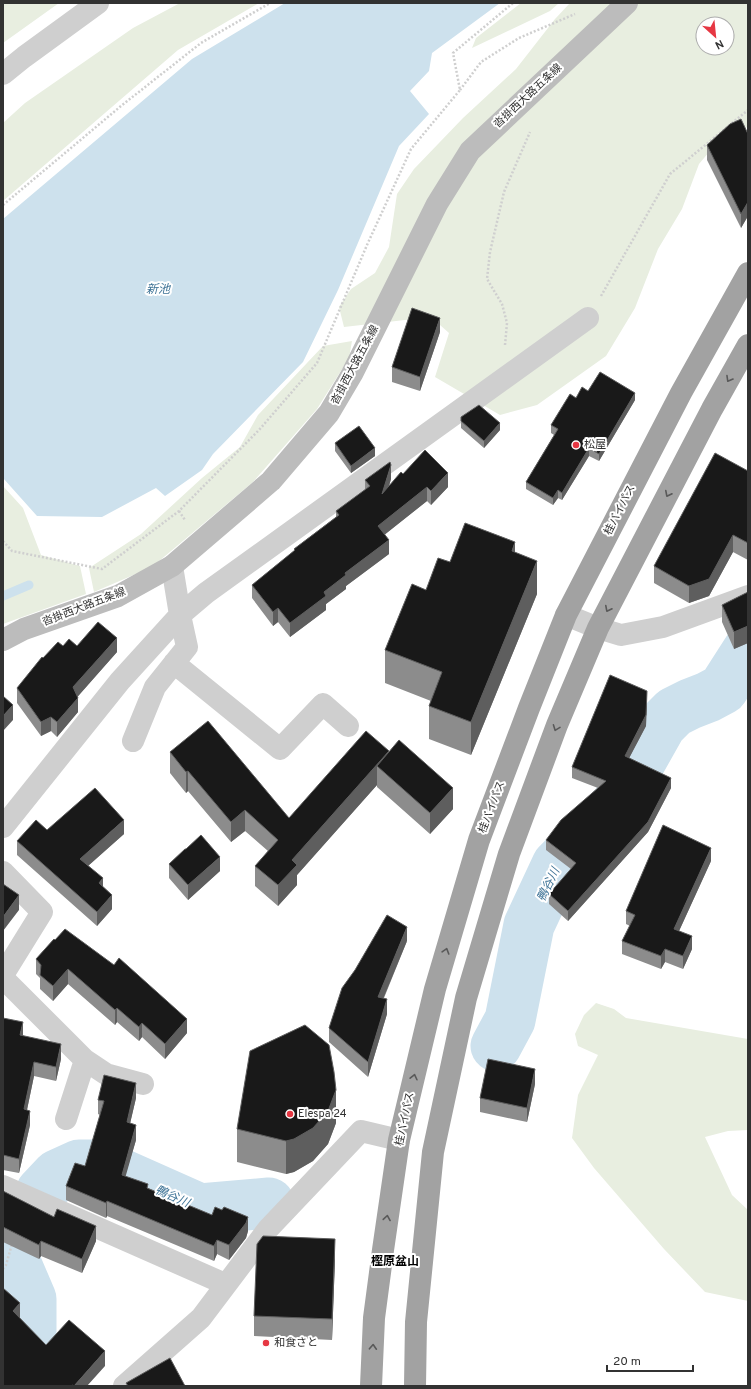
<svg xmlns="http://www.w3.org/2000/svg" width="751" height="1389" viewBox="0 0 751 1389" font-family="Overpass,'Noto Sans JP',sans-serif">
<rect width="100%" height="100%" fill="#fff"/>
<!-- green -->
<path fill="#e8eee0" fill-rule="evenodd" d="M3,3H59L3,43Z
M180,3H259L178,50L3,201V123L25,103L133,28Z
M521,3H559L550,11L472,48L476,38Z
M570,3H748V127L726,132L699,164L682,209L658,249L635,308L606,356L537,405L500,415L435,377L449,333L431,317L344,327L339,307L351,289L375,273L389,247L397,194L414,169L463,118L516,69L555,19ZM703,24H727V48H703Z
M352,341L349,358L317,409L253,482L152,567L94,592L89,568L141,534L202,478L240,447L258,415L323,346Z
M3,486L23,508L41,555L80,566L86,594L3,624Z
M596,1003L614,1009L626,1018L748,1039V1130L728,1131L705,1137L732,1195L748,1210V1301L705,1292L664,1249L594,1168L572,1138L578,1095L598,1055L578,1046L575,1034L584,1015Z"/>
<!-- water -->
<path fill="#cde1ed" d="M285,3H500L432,53L429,71L410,91L429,114L399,146L338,290L303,362L213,454L202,470L165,496L156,488L102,517L37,516L3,478V219L192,59Z"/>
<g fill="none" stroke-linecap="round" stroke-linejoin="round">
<!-- stream -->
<path stroke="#cde1ed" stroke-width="9" d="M3,596L29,585"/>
<!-- river -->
<path stroke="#cde1ed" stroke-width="51" d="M496,1046L510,1020L529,925L557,865L616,805L661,725L674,712L690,704L708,697L723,689L748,650
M41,1192L57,1175L79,1165H101L200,1209L269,1203
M24,1386L31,1343V1299L13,1257L32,1208"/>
<!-- path -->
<path stroke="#cfcfcf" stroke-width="2.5" stroke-dasharray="2 2" stroke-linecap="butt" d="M460,90L481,62L519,38L575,14
M3,205L121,106L201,43L270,3
M601,296L670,174L748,110
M505,345L507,323L502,304L487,279L490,252L504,192L530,132
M179,511L185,520
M3,541L12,551L102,569L179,511L259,430L317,363L367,245L411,149L460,90L453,53L513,3
M3,1269L6,1265L12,1244"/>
<!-- minor -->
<path stroke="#cfcfcf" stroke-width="22" d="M566,615L598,628L621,635L663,627L748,596
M174,663L280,749L323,704L348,726
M133,741L155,687L187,647L180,615L206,593L588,318
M3,827L120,681L180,615L172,566
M3,872L42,912L3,975
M3,978L85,1060L106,1074L143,1084
M66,1119L85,1060
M3,1186L225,1284
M124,1386L201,1318L268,1229L361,1131L399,1140"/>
<!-- tertiary -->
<path stroke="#cfcfcf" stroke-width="22" d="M3,74L24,57L98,3"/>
<!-- secondary -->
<path stroke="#bcbcbc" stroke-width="22" d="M3,640L24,629L118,596L172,566L271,481L329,413L352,374L437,204L470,151L627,3"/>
<!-- trunk -->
<path stroke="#a2a2a2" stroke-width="22" d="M371,1386L374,1318L383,1250L399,1140L435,989L479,840L529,708L566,615L681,393L748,273
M415,1386L416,1322L433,1152L466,998L509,854L557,725L598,628L712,409L748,345"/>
</g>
<!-- wall -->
<path fill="#8c8c8c" d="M748,134V216L741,228L707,160V145Z
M440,332L420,391L392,382V367Z
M588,391L635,400L599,461L589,456L562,500L558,498L553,505L526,489V482L554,435L551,433V425L576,398Z
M461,417L500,430L484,448L461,428Z
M335,443L375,456L351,473L335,451Z
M748,471V560L733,552L709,596L689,603L654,583V566Z
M403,474L448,487L431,505L427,501L385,534L389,554L346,586V589L326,604V610L290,637L278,622L273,626L252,598V585L294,551V549L336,517V511L365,490V480L391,479L389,486Z
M515,552L537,594L471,755L429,739V706L431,701L385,683V650L426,590L450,562Z
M748,592V643L734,649L722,622V605Z
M63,646H77L117,652L77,697L78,712L57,737L51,731L41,736L17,703V688L43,658Z
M647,701L646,726L629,758L671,788L648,832L568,921L549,904V894L571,869L546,850V840L598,788L572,778V767Z
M170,752L289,818L389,752L453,809L430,834L377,787V785L297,875V885L278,906L255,886V866L268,851L245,831L231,842L188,791L186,793L170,773Z
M47,830L124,834L88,866L103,887L112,909L97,926L17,855V841Z
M711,861L679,931L692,949L683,969L665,962L661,969L622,954V941L630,926L626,924V911Z
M169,864L220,871L188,900L169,878Z
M54,939L187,1033L165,1059L142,1037L139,1041L117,1022L115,1025L68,984L53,1001L40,989V978L36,974V959Z
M407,941L384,998L387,1014L368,1077L329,1042V1028Z
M3,1018L23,1036L61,1059L56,1081L34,1076L27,1110L30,1125L19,1173L3,1170Z
M535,1084L527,1122L480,1112V1098Z
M136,1098L130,1123L136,1140L125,1176L148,1188L248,1231L246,1238L229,1260L217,1254L214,1261L107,1216L106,1218L66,1200V1186L85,1166L100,1115L98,1114V1100Z
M336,1123L328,1144L313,1161L294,1172L286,1174L237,1162V1129Z
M3,1191L96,1241L82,1273L41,1256L39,1259L3,1242Z
M335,1259L332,1340L254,1336V1316Z"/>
<!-- shaded-wall -->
<path fill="#5e5e5e" d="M748,202V216L741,228V214Z
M440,318V332L420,391V377Z
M635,393V400L599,461V454Z
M500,423V430L484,448V441Z
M375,448V456L351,473V466Z
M589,448V456L562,500V493Z
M391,465V479L382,508V494Z
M448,473V487L431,505V491Z
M427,487V501L378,540V526Z
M558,490V498L553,505V498Z
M733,535V552L709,596L689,603V586Z
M389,540V554L346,586V589L326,604V610L290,637V623L345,573Z
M515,542V575L512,551Z
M537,561V594L471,755V722Z
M278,608V622L273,626V612Z
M748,626V643L734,649V632Z
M117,638V652L73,702V687Z
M647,691L646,726L625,766V756Z
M78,698V712L57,737V722Z
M13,705V720L3,731V716Z
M51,717V731L41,736V722Z
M389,751V772L377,766V785L297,875V885L278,906V885L292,860Z
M188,771V791L186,793V772Z
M671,778V788L648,832L568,921V911Z
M453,788V809L430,834V813Z
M245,810V831L231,842V822Z
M124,820V834L80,873V859Z
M711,848V861L674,942V929Z
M220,857V871L188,900V885Z
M103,878V893L99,883Z
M19,895V910L3,931V917Z
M112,895V909L97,926V912Z
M407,927V941L378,1011V997Z
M692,936V949L683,969V956Z
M665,949V962L661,969V956Z
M68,969V984L53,1001V986Z
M387,999V1014L368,1077V1062Z
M117,1008V1022L115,1025V1010Z
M187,1019V1033L165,1059V1044Z
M23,1022V1036L20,1035Z
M142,1023V1037L139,1041V1027Z
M61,1044V1059L56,1081V1067Z
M34,1062V1076L24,1124V1109Z
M535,1069V1084L527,1122V1108Z
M136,1083V1098L127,1137V1122Z
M336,1090V1123L328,1144L313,1161L294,1172L286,1174V1141Z
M30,1111V1125L19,1173V1159Z
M136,1125V1140L122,1189V1175Z
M107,1201V1216L106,1218V1203Z
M248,1217V1231L246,1238L229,1260V1245Z
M96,1226V1241L82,1273V1259Z
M335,1239V1259L332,1340V1319Z
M217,1240V1254L214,1261V1246Z
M41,1241V1256L39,1259V1245Z
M20,1303V1318L13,1326V1311Z
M105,1351V1366L87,1386H74Z"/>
<!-- building -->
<path fill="#191919" stroke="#5e5e5e" d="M741,119L748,134V202L741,214L707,145L730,124Z
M412,308L440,318L420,377L392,367Z
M600,372L635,393L599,454L589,448L562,493L558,490L553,498L526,482L558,429L551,425L570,394L576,398L582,387L588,391Z
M479,405L500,423L484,441L461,421V417Z
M359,426L375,448L351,466L335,443Z
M425,450L448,473L431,491L427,487L378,526L389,540L345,573L346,575L324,592L326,596L290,623L278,608L273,612L252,585L295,550L294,549L339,515L336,511L370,486L365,480L390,462L391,465L382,494L401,472L403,474Z
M715,453L748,471V543L733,535L709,579L689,586L654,566Z
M465,523L515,542L512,551L537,561L471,722L429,706L442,672L385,650L412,584L426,590L438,558L450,562Z
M748,592V626L734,632L722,605Z
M98,622L117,638L73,687L78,698L57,722L51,717L41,722L17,688L42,657L43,658L58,642L63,646L69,639L77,646Z
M610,675L647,691L646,715L625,756L671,778L648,822L568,911L549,894L576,863L546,840L561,820L606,781L572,767Z
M3,696L13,705L3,716Z
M208,721L289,818L366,731L389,751L292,860L297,865L278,885L255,866L278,840L245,810L231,822L188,771L186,772L170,752Z
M399,740L453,788L430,813L377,766Z
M95,788L124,820L80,859L103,878L99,883L112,895L97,912L17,841L36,820L47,830Z
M663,825L711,848L674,929L692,936L683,956L665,949L661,956L622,941L635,915L626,911Z
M201,835L220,857L188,885L169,864L185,849H186Z
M3,884L19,895L3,917Z
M387,915L407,927L378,997L387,999L368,1062L329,1028L342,988L355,970Z
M65,929L114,965L119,958L187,1019L165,1044L142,1023L139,1027L117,1008L115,1010L68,969L53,986L40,975L41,965L36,959L54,939L55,940Z
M3,1018L23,1022L20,1035L61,1044L56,1067L34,1062L24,1109L30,1111L19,1159L3,1155Z
M305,1025L329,1045L334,1072L336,1090L328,1111L313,1128L294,1139L286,1141L237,1129L250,1051Z
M488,1059L535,1069L527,1108L480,1098Z
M104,1075L136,1083L127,1122L136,1125L122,1175L148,1184L147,1188L212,1215L215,1207L222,1210L224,1207L248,1217L246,1223L229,1245L217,1240L214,1246L107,1201L106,1203L66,1186L75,1163L85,1166L104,1101L98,1100Z
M3,1191L54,1217L57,1209L96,1226L82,1259L41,1241L39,1245L3,1227Z
M263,1236L335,1239L332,1319L254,1316L257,1244Z
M3,1288L20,1303L13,1311L46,1345L69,1320L105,1351L74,1386L72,1385L71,1386H3Z
M170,1358L185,1386H128L126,1383Z"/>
<!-- one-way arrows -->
<defs><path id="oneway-chevron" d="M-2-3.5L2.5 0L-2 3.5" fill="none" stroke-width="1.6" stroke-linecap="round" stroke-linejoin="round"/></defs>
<g stroke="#595959">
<use href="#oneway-chevron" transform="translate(729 379) rotate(120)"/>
<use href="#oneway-chevron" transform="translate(668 494) rotate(117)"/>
<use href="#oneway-chevron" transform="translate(608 609) rotate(117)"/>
<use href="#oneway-chevron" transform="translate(556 728) rotate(111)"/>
<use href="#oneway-chevron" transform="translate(446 951) rotate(-73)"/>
<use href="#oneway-chevron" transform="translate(414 1077) rotate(-77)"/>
<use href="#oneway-chevron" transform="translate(387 1218) rotate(-81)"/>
<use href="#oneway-chevron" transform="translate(373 1347) rotate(-87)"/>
</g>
<!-- markers -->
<g fill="#e63743" stroke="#fff" stroke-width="1.5">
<circle cx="576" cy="445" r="4"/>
<circle cx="290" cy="1114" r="4"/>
<circle cx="266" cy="1343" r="4"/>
</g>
<g text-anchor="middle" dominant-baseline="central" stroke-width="4" stroke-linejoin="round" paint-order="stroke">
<!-- street labels -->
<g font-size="11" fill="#323232" stroke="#fff">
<text transform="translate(528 96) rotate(-43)">沓掛西大路五条線</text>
<text transform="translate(355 365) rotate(-62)">沓掛西大路五条線</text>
<text transform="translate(620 510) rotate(-63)">桂バイパス</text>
<text transform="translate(84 607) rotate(-21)">沓掛西大路五条線</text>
<text transform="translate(492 807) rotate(-69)">桂バイパス</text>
<text transform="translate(405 1119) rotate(-78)">桂バイパス</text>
</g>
<!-- poi labels -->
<g font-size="11" fill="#323232" stroke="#fff" text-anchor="start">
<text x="584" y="445">松屋</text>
<text x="298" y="1114">Elespa 24</text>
<text x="274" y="1343">和食さと</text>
</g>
<!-- water labels -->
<g font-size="12" font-style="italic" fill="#3e7396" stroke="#fff">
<text x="158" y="290">新池</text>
<text transform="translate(549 885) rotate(-64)">鴨谷川</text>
<text transform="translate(172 1197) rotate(24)">鴨谷川</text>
</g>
<!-- neighbourhood labels -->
<g font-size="12" font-weight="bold" fill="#000" stroke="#fff">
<text x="395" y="1262">樫原盆山</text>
</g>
</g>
<!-- border -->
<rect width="751" height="1389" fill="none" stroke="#323232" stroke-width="8"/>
<!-- north arrow -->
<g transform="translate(715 36) rotate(153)"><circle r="19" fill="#ffffff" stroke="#adadad"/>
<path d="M0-3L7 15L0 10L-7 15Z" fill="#e63743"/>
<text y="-6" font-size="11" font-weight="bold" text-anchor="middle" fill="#323232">N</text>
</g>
<!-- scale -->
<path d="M607 1365v6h86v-6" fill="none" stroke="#323232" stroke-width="2"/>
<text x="613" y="1365" font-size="12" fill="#323232" stroke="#ffffff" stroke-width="3" paint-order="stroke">20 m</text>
</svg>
